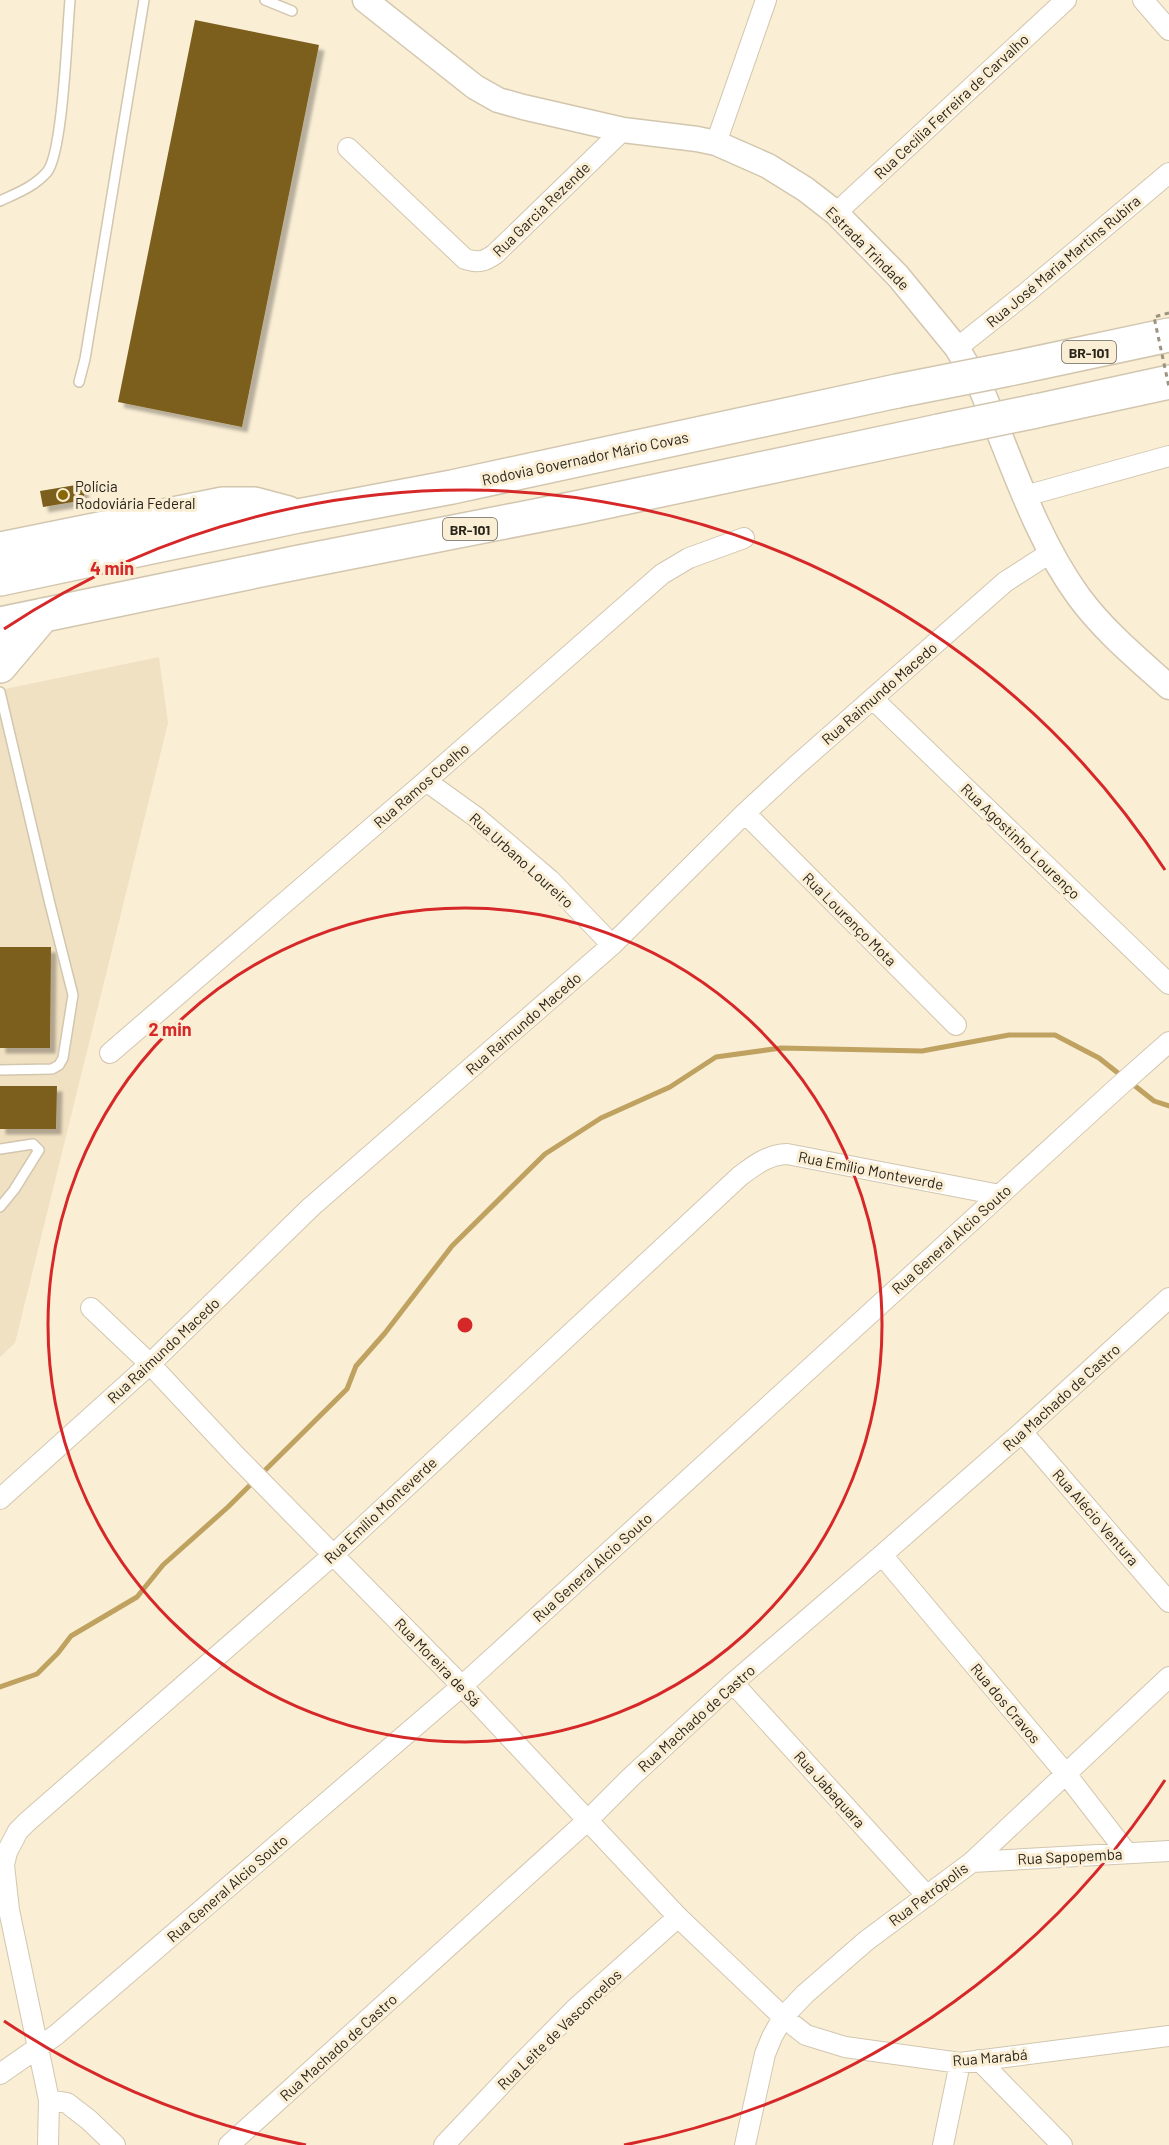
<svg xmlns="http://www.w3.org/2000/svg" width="1169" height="2145" viewBox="0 0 1169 2145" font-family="Barlow,sans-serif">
<defs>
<filter id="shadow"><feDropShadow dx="5.5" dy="5.5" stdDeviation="1.5" flood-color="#0004"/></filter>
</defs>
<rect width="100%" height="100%" fill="#faeed5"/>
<!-- built -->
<path fill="#f1e1c3" d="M159,657L168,723L15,1343L0,1357V690Z"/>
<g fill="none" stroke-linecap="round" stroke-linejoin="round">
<!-- stream -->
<path stroke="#bfa160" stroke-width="5" d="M1130,1082L1154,1101L1169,1106
M0,1687L37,1674L58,1653L71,1636L137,1597L163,1565L228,1507L347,1389L356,1366L385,1333L452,1246L545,1154L601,1118L670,1087L716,1057L781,1048L922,1051L1009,1035H1055L1099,1058L1123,1077"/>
</g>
<!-- building -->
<path fill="#7c5f1c" filter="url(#shadow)" d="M195,20L319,45L242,427L118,402Z
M82,484L85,500L43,507L40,491Z
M0,947H51L50,1048H0Z
M0,1086H57L56,1129H0Z"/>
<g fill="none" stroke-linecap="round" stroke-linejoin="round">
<!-- service casing -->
<g stroke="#d2c6af" stroke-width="12">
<path id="service" d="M265,0L292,11
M0,201C17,193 34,187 47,172C63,153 67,32 70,0
M79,382L85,359L144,0
M0,692L49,900L73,995L63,1058L59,1065L52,1069L0,1070
M0,1149L33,1144L39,1150L14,1190L0,1207"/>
</g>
<!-- minor casing -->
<g stroke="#d2c6af" stroke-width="22">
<path id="minor" d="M1143,0L1169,30
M716,143L766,0
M348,148L465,259C478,263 484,262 495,254L623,130
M836,213L1066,0
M957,348L1026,293L1169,173
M1025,496L1169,456
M873,699L1169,984
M426,781L476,817L550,880L612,945
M745,813L956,1025
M110,1053L426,781L662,574L689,558L744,538
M91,1308L150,1364L236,1456L462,1686L678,1917L783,2017L806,2035L845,2047L960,2063L1169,2036
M1022,1432L1169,1602
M0,1499L150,1364L311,1207L612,945L745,813L796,766L1005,582L1050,553
M882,1555L1066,1774L1127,1853
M733,1683L927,1896
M972,1862L1169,1851
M979,2060L1062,2145
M0,2074L56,2035L462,1686L1117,1088L1169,1042
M49,2100L67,2103L89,2120L115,2145
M48,2145L49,2100L9,1910L4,1865L7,1852L18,1831L27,1822L333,1555L740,1176C755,1165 767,1155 787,1154L1000,1195
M229,2145L588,1820L631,1777L733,1683L882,1555L1022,1432L1169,1298
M444,2145L512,2073L575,2009L678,1917
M745,2145L765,2054L772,2037L783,2017L805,1994L866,1941L972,1862L1169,1677
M943,2145L960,2063"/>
</g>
<!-- tertiary casing -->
<g stroke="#d2c6af" stroke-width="27">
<path id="tertiary" d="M365,0L475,87L498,100L523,107L623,130L697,139L716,143L768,166L805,189L836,213L898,276L957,348L982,391C1011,459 1035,537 1079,597C1104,631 1138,659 1169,687"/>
</g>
<!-- motorway casing -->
<g stroke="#d2c6af" stroke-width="36">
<path id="motorway" d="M1009,369L1169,335
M1036,411L1169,382
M0,549L223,504H254L288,513
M0,579L298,516L452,487L897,391
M0,624L295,563L576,508L939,431
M0,666L43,615"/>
</g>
<!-- service -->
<use href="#service" stroke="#fff" stroke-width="9"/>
<!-- minor -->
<use href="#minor" stroke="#fff" stroke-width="20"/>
<!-- tertiary -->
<use href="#tertiary" stroke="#fff" stroke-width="24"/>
<!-- motorway -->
<use href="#motorway" stroke="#fff" stroke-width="33"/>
<!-- motorway-bridge casing -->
<g stroke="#d2c6af" stroke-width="36" stroke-linecap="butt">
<path id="motorway-bridge" d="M897,391L1009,369
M939,431L1036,411"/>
</g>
<!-- path-bridge -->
<path stroke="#9c9381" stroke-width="3" stroke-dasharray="4.5 4.5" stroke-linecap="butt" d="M1169,313L1154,317L1169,387"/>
<!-- motorway-bridge -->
<use href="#motorway-bridge" stroke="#fff" stroke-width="33"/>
</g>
<!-- distance rings -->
<g fill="none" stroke="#d62828" stroke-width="3">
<circle cx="465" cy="1325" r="417"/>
<path d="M1165 1780A835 835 0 0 1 624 2145M306 2145A835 835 0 0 1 4 2021M4 629A835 835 0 0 1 1165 870"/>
</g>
<!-- markers -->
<circle fill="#8a6705" stroke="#faeed5" stroke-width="2" cx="63" cy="495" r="6"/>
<g text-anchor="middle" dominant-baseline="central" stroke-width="6" stroke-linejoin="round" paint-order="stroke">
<!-- shield labels -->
<g fill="#faeed5" stroke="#686153" stroke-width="1.5">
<rect x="1062" y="341" width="54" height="22" rx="4.5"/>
<rect x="443" y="518" width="54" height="22" rx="4.5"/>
</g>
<g font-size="14" font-weight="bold" fill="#29241b">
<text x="1089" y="352">BR-101</text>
<text x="470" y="529">BR-101</text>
</g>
<!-- street labels -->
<g font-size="15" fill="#29241b" stroke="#faeed5">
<text transform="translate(951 106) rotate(-43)">Rua Cecília Ferreira de Carvalho</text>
<text transform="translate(541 209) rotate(-44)">Rua Garcia Rezende</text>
<text transform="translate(868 248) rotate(45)">Estrada Trindade</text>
<text transform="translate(1063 261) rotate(-40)">Rua José Maria Martins Rubira</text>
<text transform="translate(585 458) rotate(-12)">Rodovia Governador Mário Covas</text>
<text transform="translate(879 693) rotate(-41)">Rua Raimundo Macedo</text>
<text transform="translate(421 785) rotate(-41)">Rua Ramos Coelho</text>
<text transform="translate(1021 841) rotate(44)">Rua Agostinho Lourenço</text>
<text transform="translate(522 860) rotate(42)">Rua Urbano Loureiro</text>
<text transform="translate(850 919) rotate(45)">Rua Lourenço Mota</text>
<text transform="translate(523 1023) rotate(-41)">Rua Raimundo Macedo</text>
<text transform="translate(871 1170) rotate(11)">Rua Emílio Monteverde</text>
<text transform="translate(951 1239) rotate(-42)">Rua General Alcio Souto</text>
<text transform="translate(163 1350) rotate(-43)">Rua Raimundo Macedo</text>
<text transform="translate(1061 1397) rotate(-42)">Rua Machado de Castro</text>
<text transform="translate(380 1510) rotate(-43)">Rua Emílio Monteverde</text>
<text transform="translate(1096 1517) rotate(49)">Rua Alécio Ventura</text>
<text transform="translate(592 1567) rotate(-42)">Rua General Alcio Souto</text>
<text transform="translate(438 1662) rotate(46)">Rua Moreira de Sá</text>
<text transform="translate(1006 1703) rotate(50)">Rua dos Cravos</text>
<text transform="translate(696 1718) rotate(-42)">Rua Machado de Castro</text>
<text transform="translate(830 1789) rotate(48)">Rua Jabaquara</text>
<text transform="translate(1070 1856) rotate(-3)">Rua Sapopemba</text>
<text transform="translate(227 1888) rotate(-41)">Rua General Alcio Souto</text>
<text transform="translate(928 1894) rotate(-37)">Rua Petrópolis</text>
<text transform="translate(559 2029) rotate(-44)">Rua Leite de Vasconcelos</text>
<text transform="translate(338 2047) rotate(-42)">Rua Machado de Castro</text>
<text transform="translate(990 2057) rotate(-5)">Rua Marabá</text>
</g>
<!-- poi labels -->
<g font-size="15" fill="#29241b" stroke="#faeed5" text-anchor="start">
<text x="75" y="486">Polícia<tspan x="75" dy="17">Rodoviária Federal</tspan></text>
</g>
</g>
<circle cx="465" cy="1325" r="9" fill="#d62828" stroke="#faeed5" stroke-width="3"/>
<g font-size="18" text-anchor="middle" font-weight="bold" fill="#d62828" stroke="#faeed5" stroke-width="6" stroke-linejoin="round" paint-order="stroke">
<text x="112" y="575">4 min</text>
<text x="170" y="1036">2 min</text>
</g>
</svg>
